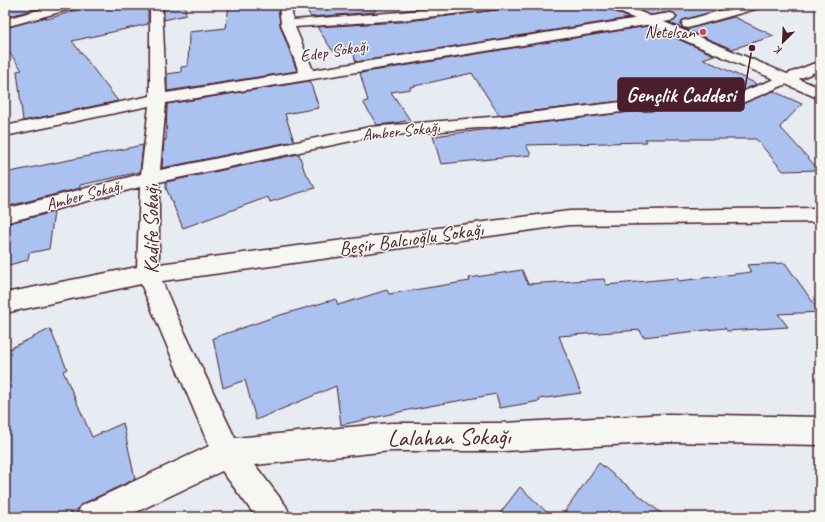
<svg xmlns="http://www.w3.org/2000/svg" width="825" height="522" viewBox="0 0 825 522" font-family="Caveat,sans-serif">
<rect width="100%" height="100%" fill="#e7ecf2"/>
<filter id="ink" filterUnits="userSpaceOnUse"><feTurbulence type="fractalNoise" baseFrequency=".025" numOctaves="2"/><feDisplacementMap in="SourceGraphic" scale="8" xChannelSelector="R" yChannelSelector="G"/><feConvolveMatrix kernelMatrix="1 2 1 2 8 2 1 2 1" color-interpolation-filters="sRGB"/></filter>
<g filter="url(#ink)">
<!-- building -->
<path fill="#abc2f0" stroke="#4a1f2b" d="M5,5H33L37,9L5,17Z
M95,5H148V24L72,41L118,101L23,121L17,71L22,70L5,47V28L46,17L47,19Z
M164,5H185L186,15L164,20Z
M229,5H278L280,25L297,71L167,91V74L181,72V67L188,66L189,32L226,28Z
M304,5H378L374,12L311,17Z
M517,5H607L609,9L629,18L356,62L352,48L332,50L317,27L401,22L496,10L502,7Z
M628,5H709L719,10L683,20L681,24L682,28L669,23L674,21L677,18L674,13L670,12L650,15Z
M734,17L774,36L732,49L684,29H688Z
M648,26L714,55L703,59L757,84L734,94L630,100L499,115L472,73L410,87L411,89L391,92L410,120L395,123L377,125L363,102L368,101L360,73Z
M310,81L319,108L285,114L294,141L162,168L164,140H166L167,104Z
M773,91L802,104L780,127L819,170L783,171L756,139H645L647,142L526,145L531,155L441,164L433,136L630,112L737,106Z
M143,145L140,172L80,185V188L5,207V173Z
M299,154L304,170L315,188L270,202L268,197L183,228L166,188V182Z
M54,212L49,249L29,253L28,260L5,266V224Z
M785,263L820,312L778,314L788,327L727,331L725,328L643,337L640,330L559,336L581,393L539,399L540,401L500,408L496,394L413,409L341,425L336,386L256,420L245,380L223,388L213,338L277,316L336,299L338,305L387,290L389,294L470,281L469,278L522,270L528,284L604,279L606,285L677,278L679,281L751,272L747,265Z
M50,329L67,369L63,371L92,437L123,423L135,479L80,505L78,509L63,517H5V351Z
M599,463L666,517H561Z
M520,487L552,517H497Z"/>
<g fill="none" stroke-linecap="round" stroke-linejoin="round">
<!-- street casing -->
<g stroke="#4a1f2b" stroke-width="3">
<path id="street" d="M57,5H77L75,8L5,27V19Z
M150,5H162L166,93L299,72L281,24L279,5H291L293,20L401,12L464,5H502L500,8L496,9L401,20L295,27L313,70L670,13L674,14L676,17L674,20L670,21L166,103L160,170L370,127L502,116L630,101L734,95L820,61V70L737,105L630,111L502,126L370,137L159,182V264L569,211L820,208V222L569,225L162,281L176,314L235,438L391,423H504L668,414L820,417V445L668,442L504,451H391L255,465L286,506L291,517H256L222,471L126,517H76L81,506L209,446L141,284L5,313V293L137,267L140,187L5,223V209L141,174L149,106L5,136V126L150,96Z
M741,5H761L759,8L688,28L683,27L682,24L683,21Z"/>
</g>
<!-- secondary casing -->
<g stroke="#4a1f2b" stroke-width="3">
<path id="secondary" d="M608,5H624L820,88V99L610,8Z"/>
</g>
<!-- street -->
<use href="#street" fill="#f6f6f2" fill-rule="evenodd"/>
<!-- secondary -->
<use href="#secondary" fill="#f6f6f2" fill-rule="evenodd"/>
</g>
</g>
<!-- markers -->
<circle fill="#d1495b" stroke="#f6f6f2" stroke-width="1.5" cx="703" cy="32" r="4"/>
<g text-anchor="middle" dominant-baseline="central" stroke-width="3" stroke-linejoin="round" paint-order="stroke">
<!-- far-poi labels -->
<g font-size="17" fill="#4a1f2b" stroke="#f6f6f2" text-anchor="end">
<text x="695" y="32">Netelsan</text>
</g>
<!-- far-street labels -->
<g font-size="17" fill="#4a1f2b" stroke="#f6f6f2">
<text transform="translate(334 51) rotate(-9)">Edep Sokağı</text>
<text transform="translate(401 131) rotate(-6)">Amber Sokağı</text>
<text transform="translate(84 195) rotate(-15)">Amber Sokağı</text>
</g>
<!-- street labels -->
<g font-size="20" fill="#4a1f2b" stroke="#f6f6f2">
<text transform="translate(151 229) rotate(-90)">Kadife Sokağı</text>
<text transform="translate(411 239) rotate(-8)">Beşir Balcıoğlu Sokağı</text>
</g>
<!-- near-street labels -->
<g font-size="24" fill="#4a1f2b" stroke="#f6f6f2">
<text transform="translate(449 437) rotate(-1)">Lalahan Sokağı</text>
</g>
</g>
<!-- callouts -->
<path fill="none" stroke="#4a1f2b" stroke-width="1.5" d="M752 48L744 94"/>
<circle fill="#4a1f2b" stroke="#f6f6f2" stroke-width="1.5" cx="752" cy="48" r="4"/>
<rect fill="#4a1f2b" stroke="#4a1f2b" stroke-width="1.5" x="618" y="78" width="126" height="33" rx="4"/>
<g font-size="21" text-anchor="middle" font-weight="bold" fill="#fff">
<text x="681" y="102">Gençlik Caddesi</text>
</g>
<!-- margin -->
<rect width="825" height="522" fill="none" stroke="#f6f6f2" stroke-width="20"/>
<rect x="10" y="10" width="805" height="502" fill="none" stroke="#4a1f2b" stroke-width="1.5" filter="url(#ink)"/>
<!-- north arrow -->
<g transform="translate(783 42) rotate(204)" stroke="#f6f6f2" stroke-width="3" paint-order="stroke">
<path d="M0-3L7 15L0 10L-7 15Z" fill="#4a1f2b"/>
<text y="-6" font-size="11" font-weight="bold" text-anchor="middle" fill="#4a1f2b">K</text>
</g>
</svg>
